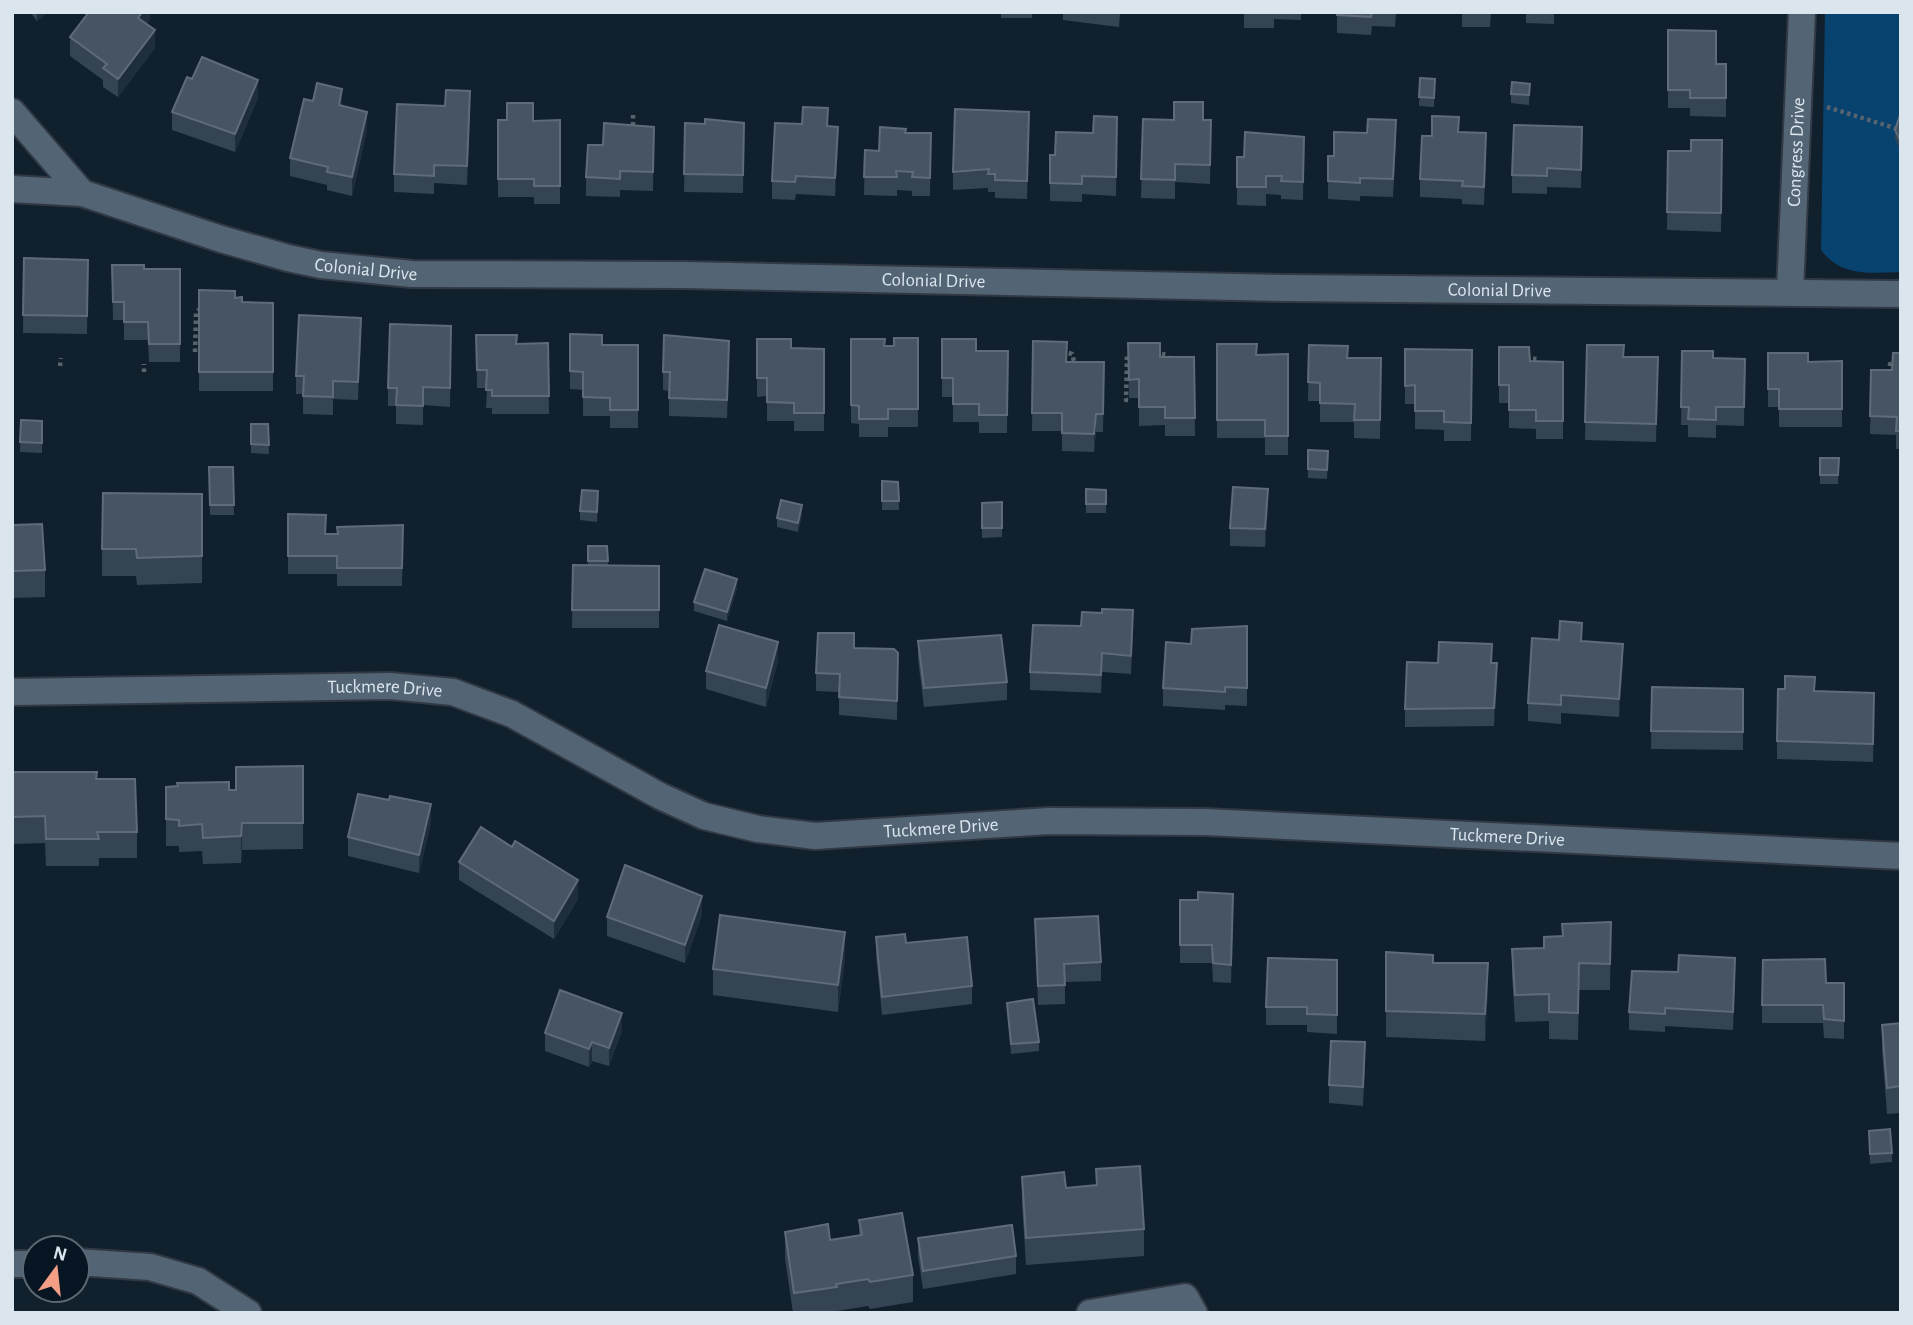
<svg xmlns="http://www.w3.org/2000/svg" width="1913" height="1325" viewBox="0 0 1913 1325" font-family="'Alegreya Sans',sans-serif">
<rect width="100%" height="100%" fill="#11202d"/>
<!-- green -->
<path fill="#08426e" d="M1825,12H1901V272C1871,273 1841,277 1821,250Z"/>
<g fill="none" stroke-linecap="round" stroke-linejoin="round">
<!-- street casing -->
<g stroke="#313945" stroke-width="30">
<g id="street">
<path id="s1" d="M12,112L82,193L221,239L288,258L321,265L412,274L684,275L1286,288L1901,294"/>
<path d="M12,189L82,193"/>
<path id="s2" d="M1790,292L1802,12"/>
<path id="s3" d="M12,692L390,686L453,692L512,714L660,796L704,816L758,829L815,836L1049,821L1205,822L1901,856"/>
<path d="M77,1262L150,1267L198,1281L248,1313"/>
<path d="M12,1264H35"/>
<path d="M1090,1313L1185,1297L1194,1313"/>
</g>
</g>
<!-- path -->
<path stroke="#576470" stroke-width="4.5" stroke-dasharray="3.5 3.5" stroke-linecap="butt" d="M1827,107L1901,130
M633,115V125
M1062,351L1072,354L1075,365
M195,352L196,312L204,306
M1155,353L1168,355L1169,360
M1526,358L1537,359L1539,367
M60,366L61,358
M144,372V364
M1889,373L1890,364L1901,362
M1128,400H1126L1127,356H1132"/>
<!-- street -->
<use href="#street" stroke="#536474" stroke-width="26"/>
</g>
<!-- wall -->
<path fill="#354453" d="M30,12H48L37,21Z
M150,12V19L147,24L155,48L118,97L103,87V80L70,56V37Z
M1001,12H1032V18H1001Z
M1063,12H1120L1119,27L1063,20Z
M1244,12H1301V20L1274,19V28H1244Z
M1337,12H1396L1395,27L1372,26L1371,35L1337,33Z
M1491,12L1490,27H1462V13H1436Z
M1526,12H1554V24L1526,23Z
M1668,30L1716,64H1726V117L1690,116V108H1668Z
M1420,78L1435,79L1434,107L1419,106Z
M192,79L258,98L235,152L172,130V112Z
M1530,84L1529,105L1511,103V94Z
M313,101L342,106L367,130L352,196L327,190V185L290,176V158Z
M470,109L467,185L434,183V194L394,192V174Z
M1901,112V151L1895,139V130Z
M1117,117L1116,196L1082,194V202L1050,201V155H1055L1093,133Z
M1143,119L1211,120L1210,184L1175,182V199L1141,198Z
M498,120H560V204H534V197H498Z
M685,123H744L743,193L684,192Z
M828,126L838,145L835,196L796,194L795,200L772,199V181Z
M654,127L653,191L620,190V197L586,196V177L603,145Z
M1029,130L1027,199L995,198V192H988V188L953,190V172Z
M1459,132L1486,151L1484,205L1462,204V199L1420,197V179L1432,136Z
M906,133H931L930,196H912V191L897,190V196L864,195L865,150L879,151Z
M1367,133L1396,138L1393,197L1360,196V201L1328,199V156H1334Z
M1304,137L1303,200L1281,199V195L1266,194V206L1237,205V157H1244Z
M1722,140L1721,232L1667,230L1668,151H1691Z
M1582,146L1581,188L1547,187V194L1512,193V175Z
M24,258L88,278L87,334L23,333Z
M112,265L144,269H180V362H149L148,340H124V320H113Z
M199,290L235,298L242,302L273,303V391H199Z
M570,334L602,345H638V428H610V416H583V390L570,389Z
M476,335L516,344L548,343L549,414H492V408H486L487,388H477Z
M361,336L358,400L333,399V415L303,414V394H296V376Z
M918,338V427H888V437H859V424L851,423V339L884,346H894Z
M757,339L791,348L824,349V431H794V421H767V396L757,397Z
M942,339L976,351H1008L1007,433H979V422H953V397H942Z
M1033,341L1067,362H1104L1103,432H1096L1094,452L1062,451V431H1032Z
M1128,343L1160,357H1194L1195,436H1165V425L1139,426V398H1129Z
M451,344L450,407L423,405V425L396,424V406H388V388Z
M1217,344L1257,355L1288,354V455H1265V438H1217Z
M1309,345L1348,358H1381L1380,439L1354,438V422H1320V401H1308Z
M1587,345L1624,357H1658L1656,442L1585,440Z
M1499,347L1530,361L1563,362V439H1536V429L1509,428V403H1499Z
M1405,349L1472,350L1471,441H1444V430L1415,429V404H1405Z
M1682,351L1713,358L1745,359L1744,426L1716,425V438L1688,437V425H1681Z
M1768,353L1808,362L1842,361V427H1779V407H1768Z
M1901,353V449H1896V435L1870,434L1871,370H1892Z
M729,359L727,418L669,416V391L663,390V372Z
M21,420L42,421V453L20,452Z
M251,424H268L269,454L251,453Z
M1308,450L1328,451L1327,479L1308,478Z
M1820,458H1839L1838,484H1820Z
M209,467H233L234,515H210Z
M882,481L898,482L899,510H882Z
M1086,489L1106,490V513H1086Z
M202,494V583L137,585L136,576H102V549Z
M598,501L597,522L580,520V511Z
M1002,502V537L982,538V503Z
M1268,507L1265,547L1230,546V528Z
M288,514L326,534H337V527L403,525L402,586H337V574H288Z
M802,515L798,532L777,527V518Z
M12,525L45,570V597L12,598Z
M588,546H607L608,565L659,566V628H572L573,565H588Z
M737,588L727,621L694,611V602Z
M1102,613L1133,629L1131,674L1102,672L1101,693L1030,690V672L1081,626Z
M1247,626V706L1225,705V710L1163,706V688Z
M918,641L1007,682V700L924,707L918,659Z
M1582,641L1623,662L1619,717L1561,713V724L1528,721V703Z
M854,648L898,653L897,720L839,715V692L816,691V673Z
M778,661L766,707L706,689V671Z
M1438,663H1492L1497,681L1494,726L1405,727V709Z
M1652,687L1743,689V750L1651,749Z
M1815,691L1874,711L1873,762L1777,759V741Z
M303,766V849L242,850L241,863L203,864L202,851L179,852V846H166V787L177,786V783L236,790V767Z
M12,772L97,779L137,832V858H99V866H46L45,843L12,844Z
M431,823L419,873L348,856V837Z
M512,847L578,899L554,939L459,880V862Z
M1198,892L1233,912L1231,983L1213,982L1212,963H1180V900H1198Z
M702,915L685,963L607,936V917Z
M1035,919L1101,962V981L1065,982V1004L1038,1005Z
M1611,922L1610,990H1579L1578,1040L1549,1039V1021L1515,1022L1512,976V949L1544,948L1562,936V924Z
M876,937L972,986V1004L882,1015L876,955Z
M1386,952L1433,963L1488,990L1485,1041L1386,1037Z
M845,959L838,1012L713,995V969Z
M1337,960V1034L1307,1032V1025H1266V1007Z
M1678,972L1735,976L1733,1030L1665,1026V1032L1629,1030V1012Z
M1826,983H1844V1039L1824,1038L1823,1023H1762V1005Z
M1007,1003L1039,1042V1051L1011,1054Z
M1901,1023V1113L1887,1114L1882,1051V1025Z
M622,1031L609,1066L592,1061L589,1067L545,1051V1033Z
M1365,1061L1363,1106L1329,1103V1085Z
M1869,1131L1892,1153V1162L1870,1164Z
M1096,1169L1144,1229V1256L1026,1265L1022,1204V1177L1066,1188L1096,1186Z
M859,1220L913,1275V1302L870,1309L868,1306L837,1311V1313H793L785,1259V1232L830,1240L859,1236Z
M918,1238L1016,1256V1274L923,1289L918,1256Z"/>
<!-- shaded-wall -->
<path fill="#1f2e3d" d="M37,12H48L37,21Z
M142,12H150V19L138,36V18Z
M155,30V48L118,97V79Z
M258,80V98L235,152V134Z
M342,89V107L339,105Z
M367,112V130L352,196V177Z
M838,127V145L835,196V178Z
M361,318V336L358,400V382Z
M1096,414V432L1094,452V434Z
M1268,489V507L1265,547V529Z
M802,505V515L798,532V523Z
M737,579V588L727,621V612Z
M778,642V661L766,707V688Z
M1623,644V662L1619,717V699Z
M1497,663V681L1494,726V708Z
M431,804V823L419,873V855Z
M242,823V850L241,863V836Z
M578,880V899L554,939V921Z
M702,896V915L685,963V945Z
M845,932V959L838,1012V985Z
M1488,963V990L1485,1041V1014Z
M622,1013V1031L609,1066V1048Z
M592,1042V1061L589,1067V1049Z"/>
<!-- building -->
<path fill="#475563" stroke="#5e6c79" stroke-width="2" d="M89,12H142L138,18L155,30L118,79L103,68L107,64L70,37Z
M1337,12H1372L1371,17L1337,15Z
M1668,30L1716,31V64H1726V98H1690V90H1668Z
M202,57L258,80L235,134L172,112L187,77L192,79Z
M1420,78L1435,79L1434,98L1419,97Z
M1512,82L1530,84L1529,95L1511,94Z
M317,83L342,89L339,105L367,112L352,177L327,172L328,167L290,158L304,99L313,101Z
M446,90L470,91L467,166L434,165V176L394,174L397,104L445,106Z
M1174,102H1203V120H1211L1210,165L1175,164V180L1141,179L1143,119L1174,120Z
M507,103H533V121L560,120V186H534V179H498V120H507Z
M803,107L828,108L827,126L838,127L835,178L796,176L795,182L772,181L775,123L802,124Z
M955,109L1029,112L1027,181L995,180V174H988L989,169L953,172Z
M1901,112V142L1895,130Z
M1094,116L1117,117L1116,177L1082,176V184L1050,183V155H1055L1056,132L1093,133Z
M1432,116L1459,117L1458,132L1486,133L1484,187L1462,186L1463,181L1420,179L1422,136H1432Z
M705,119L744,123L743,175L684,174L685,123L705,124Z
M1368,119L1396,120L1393,179L1360,178V183L1328,181V156H1334V132L1367,133Z
M604,123L654,127L653,172L620,171V179L586,177L588,145H603Z
M1514,125L1582,127L1581,170L1547,168V176L1512,175Z
M880,127L906,129L905,133H931L930,178L912,177L913,172L896,171L897,177H864L865,150L879,151Z
M1245,132L1304,137L1303,182L1281,181L1282,176H1266V187H1237V157H1244Z
M1691,140H1722L1721,213L1667,212L1668,151H1691Z
M24,258L88,260L87,316L23,315Z
M112,265H144V269H180V344H149L148,322H124V302H113Z
M199,290L235,291V298L242,297V302L273,303V372H199Z
M299,315L361,318L358,382L333,381V397L303,396L304,376H296Z
M390,324L451,326L450,388L423,387V406L396,405L397,388H388Z
M570,334L602,335V345H638V410H610V398L583,397V372L570,371Z
M476,335H517L516,344L548,343L549,396H492V390H486L487,370H477Z
M664,335L729,341L727,400L669,398L670,372H663Z
M894,338H918V409H888V419H859V406L851,405V339H885L884,346H894Z
M757,339H791V348L824,349V413H794V403L767,402V378H757Z
M942,339H976V351H1008L1007,415H979V404H953V378H942Z
M1033,341L1067,342L1066,362H1104L1103,414H1096L1094,434L1062,433V413H1032Z
M1128,343H1160V357H1194L1195,418H1165V407H1139V379L1129,380Z
M1217,344H1257L1256,355L1288,354V436H1265V420H1217Z
M1309,345L1348,346L1347,358H1381L1380,420H1354L1355,404L1320,403V383L1308,382Z
M1587,345H1624L1623,357H1658L1656,424L1585,422Z
M1499,347H1529L1530,361L1563,362V421H1536V410H1509V385H1499Z
M1405,349L1472,350L1471,423L1444,422V411H1415V385L1405,386Z
M1682,351H1713V358L1745,359L1744,407H1716V420L1688,419L1689,407H1681Z
M1768,353H1808V362L1842,361V409H1779V389H1768Z
M1893,353H1901V431H1896L1897,417L1870,416L1871,370H1892Z
M21,420L42,421V443L20,442Z
M251,424H268L269,445L251,444Z
M1308,450L1328,451L1327,470L1308,469Z
M1820,458H1839L1838,475H1820Z
M209,467H233L234,505H210Z
M882,481L898,482L899,501H882Z
M1233,487L1268,489L1265,529L1230,528Z
M1086,489L1106,490V504H1086Z
M582,490L598,491L597,512L580,511Z
M103,493L202,494V556L137,558L136,549H102Z
M781,500L802,505L798,523L777,518Z
M1002,502V528H982V503Z
M288,514L326,515L325,534H338L337,527L403,525L402,568H337V556H288Z
M42,524L45,570L12,571V525Z
M588,546H607L608,561H588Z
M573,565L659,566V610H572Z
M705,569L737,579L727,612L694,602Z
M1102,609L1133,610L1131,656L1102,653L1101,675L1030,672L1033,625L1081,626L1082,612L1102,613Z
M1560,621L1582,623L1581,641L1623,644L1619,699L1561,695V705L1528,703L1532,638L1559,640Z
M719,625L778,642L766,688L706,671Z
M1247,626V688L1225,687V692L1163,688L1166,642L1191,644L1192,629Z
M818,633H854V648L894,649L898,653L897,701L839,697L840,674L816,673Z
M1001,635L1007,682L924,688L918,641Z
M1439,642L1492,644L1491,663H1497L1494,708L1405,709L1407,662L1438,663Z
M1785,676L1815,677L1814,691L1874,693L1873,744L1777,741L1778,689H1785Z
M1652,687L1743,689V732L1651,731Z
M303,766V823H242L241,836L203,838L202,824L179,826V820L166,819V787L178,786L177,783L229,782V790H236V767Z
M12,772H97L96,779H135L137,832H97L99,839H46L45,816L12,817Z
M358,794L389,800L390,796L431,804L419,855L348,837Z
M481,827L512,847L515,841L578,880L554,921L459,862Z
M625,865L702,896L685,945L607,917Z
M1198,892L1233,894L1231,965L1213,963L1212,945H1180V900H1198Z
M720,915L845,932L838,985L713,969Z
M1098,916L1101,962L1064,964L1065,985L1038,986L1035,919Z
M1611,922L1610,964L1579,963L1578,1013L1549,1012V994L1515,995L1512,949L1544,948V937L1563,936L1562,924Z
M905,934L906,943L967,937L972,986L882,997L876,937Z
M1386,952L1433,955V963H1488L1485,1014L1386,1011Z
M1679,955L1735,958L1733,1012L1665,1008V1014L1629,1012L1632,971L1678,972Z
M1268,958L1337,960V1015L1307,1014V1007H1266Z
M1825,959L1826,983H1844V1021L1824,1019L1823,1005H1762L1763,960Z
M560,990L622,1013L609,1048L592,1042L589,1049L545,1033Z
M1033,999L1039,1042L1011,1044L1007,1003Z
M1901,1023V1086L1887,1088L1882,1025Z
M1331,1041L1365,1042L1363,1087L1329,1085Z
M1890,1129L1892,1153L1870,1154L1869,1131Z
M1140,1166L1144,1229L1026,1238L1022,1177L1064,1172L1066,1188L1097,1185L1096,1169Z
M902,1213L913,1275L870,1282L868,1279L836,1284L837,1287L794,1293L785,1232L828,1224L830,1240L862,1235L859,1220Z
M1012,1225L1016,1256L923,1271L918,1238Z"/>
<g text-anchor="middle" dominant-baseline="central" stroke-width="5" stroke-linejoin="round" paint-order="stroke">
<!-- street labels -->
<g font-size="19" fill="#dbe5ee" stroke="#081624">
<text stroke="none"><textPath href="#s2" startOffset="140">Congress Drive</textPath></text>
<text stroke="none"><textPath href="#s1" startOffset="402">Colonial Drive</textPath></text>
<text stroke="none"><textPath href="#s1" startOffset="970">Colonial Drive</textPath></text>
<text stroke="none"><textPath href="#s1" startOffset="1536">Colonial Drive</textPath></text>
<text stroke="none"><textPath href="#s3" startOffset="373">Tuckmere Drive</textPath></text>
<text stroke="none"><textPath href="#s3" startOffset="961">Tuckmere Drive</textPath></text>
<text stroke="none"><textPath href="#s3" startOffset="1528">Tuckmere Drive</textPath></text>
</g>
</g>
<!-- border -->
<rect width="1913" height="1325" fill="none" stroke="#dbe5ee" stroke-width="28"/>
<!-- north arrow -->
<g transform="translate(56 1269) rotate(15)"><circle r="33" fill="#081624" stroke="#5c6975" stroke-width="2"/>
<path d="M0-5L12 26L0 18L-12 26Z" fill="#f39f85"/>
<text y="-10" font-size="19" font-weight="bold" text-anchor="middle" fill="#dbe5ee">N</text>
</g>
</svg>
